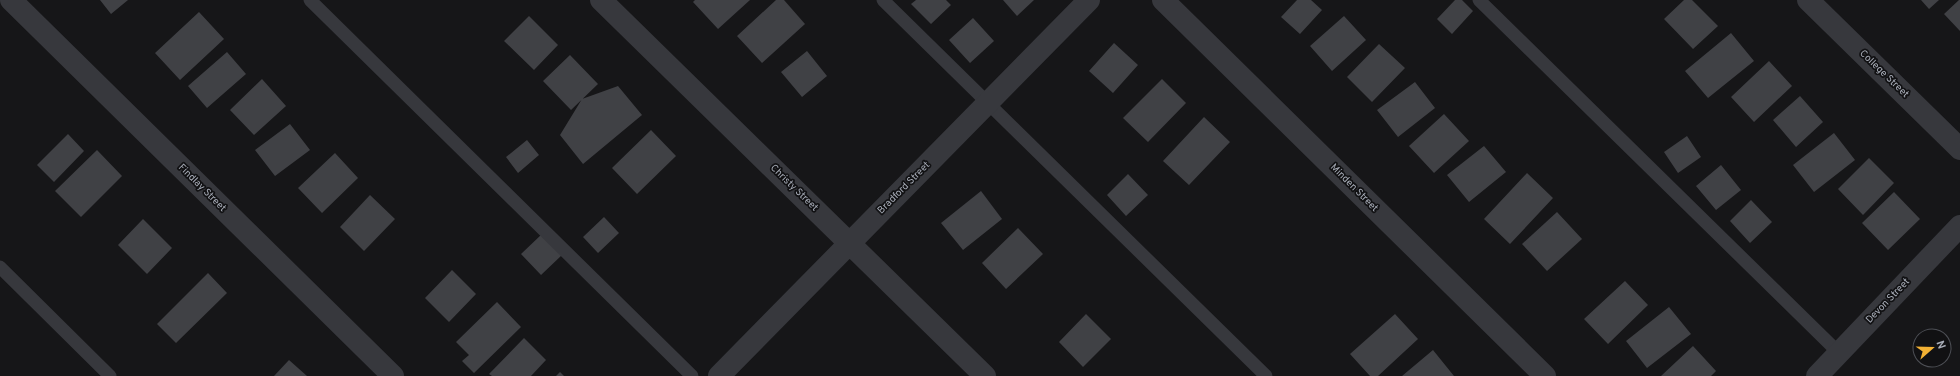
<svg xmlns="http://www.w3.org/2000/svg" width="1960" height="376" viewBox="0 0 1960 376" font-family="Overpass,sans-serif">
<rect width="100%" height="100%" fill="#161618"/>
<!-- building -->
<path fill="#404145" d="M100,0H128L111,14Z
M695,0H750L718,29L693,2Z
M776,0H784L805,24L762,63L737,36Z
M916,0H946L951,5L931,24L911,4Z
M1003,0H1034L1017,16Z
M1297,0H1311L1322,10L1300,34L1281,17Z
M1455,0H1462L1473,11L1452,34L1437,19Z
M1684,0H1692L1718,26L1693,49L1664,19Z
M1921,0H1939L1929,9Z
M1959,0H1960V31L1944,14Z
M199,12L224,39L180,80L155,53Z
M529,16L558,45L534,70L504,41Z
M1344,16L1366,40L1332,71L1310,46Z
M973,18L994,41L970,63L949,40Z
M1731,33L1754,61L1708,98L1685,71Z
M1114,43L1138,65L1113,93L1089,71Z
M1379,44L1405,68L1372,102L1347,77Z
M807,51L827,76L802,97L781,72Z
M227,52L246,74L207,108L188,86Z
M570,55L598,84L571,110L543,81Z
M1769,61L1792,86L1754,122L1731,97Z
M262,79L286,106L254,135L230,110Z
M1162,79L1186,103L1148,142L1123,118Z
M1415,82L1435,108L1398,137L1377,110Z
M618,86L642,115L583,164L560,135L582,99Z
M1800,96L1823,122L1796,147L1773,120Z
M1444,114L1469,141L1434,173L1409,146Z
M1204,117L1230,142L1189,185L1163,161Z
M290,124L310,150L275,176L255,150Z
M651,130L676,156L637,194L612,168Z
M1834,133L1855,160L1814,192L1793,165Z
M68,134L84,151L54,182L37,165Z
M1687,136L1701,157L1678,173L1664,152Z
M527,140L539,155L518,173L506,157Z
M1484,146L1506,172L1469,202L1447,175Z
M97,150L122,176L81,217L55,191Z
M335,153L358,178L322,213L298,188Z
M1869,158L1894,183L1863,215L1838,189Z
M1721,165L1741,190L1716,210L1696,186Z
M1527,173L1553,198L1510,244L1484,219Z
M1128,174L1148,195L1126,216L1107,195Z
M981,191L1002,219L963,250L941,223Z
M1894,192L1920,219L1888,250L1862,223Z
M370,195L395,219L364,251L340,227Z
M1751,200L1772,222L1750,243L1730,221Z
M1557,212L1582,239L1547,271L1522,244Z
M604,217L619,233L598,253L583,237Z
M143,219L172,248L147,274L118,245Z
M1018,228L1043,254L1006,289L982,263Z
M542,234L562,255L541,275L521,254Z
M452,270L476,294L449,322L425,298Z
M208,273L227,293L176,343L157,324Z
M1625,281L1648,305L1608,344L1584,319Z
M497,302L521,327L474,373L462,361L469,355L456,342Z
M1669,307L1691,334L1647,368L1626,341Z
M1086,314L1111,339L1083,367L1059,342Z
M1395,314L1418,339L1378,376H1370L1350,354Z
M524,338L546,360L531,376H492L489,374Z
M1693,346L1716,371L1711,376H1661Z
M1433,350L1454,376H1402Z
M289,360L307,376H274Z
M560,372L564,376H556Z"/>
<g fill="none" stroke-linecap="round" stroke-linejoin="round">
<!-- service -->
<path stroke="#37383d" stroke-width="13" d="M310,0L692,376
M883,0L1266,376
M1479,0L1839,353
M0,267L110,376"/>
<!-- minor -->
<path stroke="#37383d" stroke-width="22" d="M11,0L393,376
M601,0L985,376
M1163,0L1545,376
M1808,0L1960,149
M719,376L1089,0
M1817,376L1960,226"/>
</g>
<g text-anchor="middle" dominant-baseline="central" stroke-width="3.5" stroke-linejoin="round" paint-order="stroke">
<!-- street labels -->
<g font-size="10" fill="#a8adb8" stroke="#111113">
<text transform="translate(1884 74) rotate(44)">College Street</text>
<text transform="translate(202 188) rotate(45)">Findlay Street</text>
<text transform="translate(794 188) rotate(44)">Christy Street</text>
<text transform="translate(904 188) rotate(-45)">Bradford Street</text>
<text transform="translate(1354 188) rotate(45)">Minden Street</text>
<text transform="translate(1888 301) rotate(-46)">Devon Street</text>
</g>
</g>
<!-- north arrow -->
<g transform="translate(1932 348) rotate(70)"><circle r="19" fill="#111113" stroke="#4d4f55"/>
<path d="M0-3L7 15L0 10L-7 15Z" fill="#f2b134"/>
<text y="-6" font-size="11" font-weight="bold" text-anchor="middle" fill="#a8adb8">N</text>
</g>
</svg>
